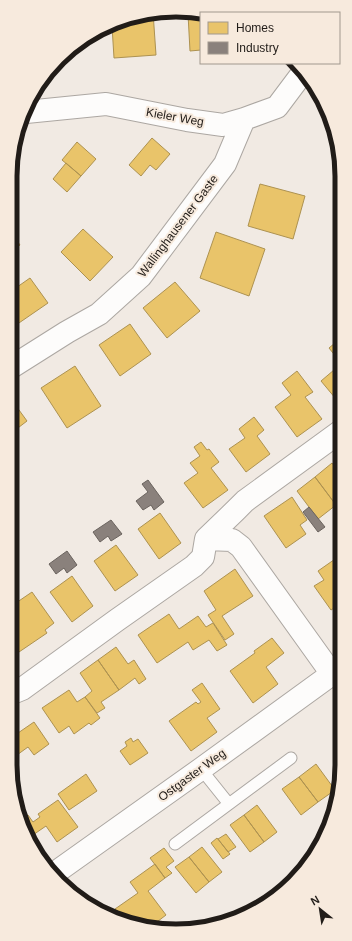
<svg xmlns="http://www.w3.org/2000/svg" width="352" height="941" viewBox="0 0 352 941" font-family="Helvetica,sans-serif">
<rect width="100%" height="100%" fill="#f1eae3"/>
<!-- homes -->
<path fill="#e9c46a" stroke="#ad9251" d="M153,12L156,55L114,58L112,26Z
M188,14L201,15V50L190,51Z
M152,138L170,154L156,170L150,165L141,176L129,165Z
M77,142L96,159L81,176L62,160Z
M66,163L81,176L67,192L53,179Z
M260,184L305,196L293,239L248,226Z
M83,229L113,257L90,281L61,252Z
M10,231L20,245L10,252Z
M216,232L265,249L249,296L200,278Z
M30,278L48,303L16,325L10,316V292Z
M175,282L200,311L167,338L143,308Z
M130,324L151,354L120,376L99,345Z
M341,338V363L329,348Z
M341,364V405L321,381Z
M75,366L101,406L67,428L41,388Z
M297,371L313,392L305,397L322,419L297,437L275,407L291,395L282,383Z
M11,399L27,421L10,434V400Z
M254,417L264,430L257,436L270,454L246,472L229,449L245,438L239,429Z
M201,442L207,450L209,449L219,462L211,468L228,490L203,508L184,483L198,473L190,463L200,456L194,447Z
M332,463L341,475V501L336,505L315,477Z
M315,477L336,505L318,519L297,491Z
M292,497L307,520L300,525L306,534L286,548L264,516Z
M160,513L181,543L159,559L138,529Z
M116,545L138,575L115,591L94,561Z
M338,557L342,562V603L331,610L314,586L324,580L318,571Z
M235,569L253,596L222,616L234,634L225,640L208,615L216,610L204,591Z
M72,576L93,606L72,622L50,592Z
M32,592L54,623L45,630L47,633L19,652L10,639V607Z
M169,614L179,629L198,616L206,627L213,623L227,645L217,651L209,640L193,650L188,642L157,663L138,635Z
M272,638L284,653L266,667L278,684L253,703L230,671L255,653L254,651Z
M116,647L128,664L134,660L146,679L139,684L135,678L119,690L98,660Z
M98,660L119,690L101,702L105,708L97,713L85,697L92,691L80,673Z
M202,683L220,709L207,718L217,732L191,751L169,721L196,702L198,704L201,702L192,690Z
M69,690L77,702L85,697L100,718L91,725L89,723L74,734L69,726L59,733L42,708Z
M10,722L18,733L34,722L49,744L34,755L28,747L10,760Z
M131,738L133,742L138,739L148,753L130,765L120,751L127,746L125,742Z
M316,764L335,790L318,802L299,777Z
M86,774L97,791L69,810L58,794Z
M299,777L318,802L301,815L282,789Z
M58,800L78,827L57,842L46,826L30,837L20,820L28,815L33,822L40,817L38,814Z
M257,805L277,832L264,842L244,815Z
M244,815L264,842L250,852L230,825Z
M226,834L236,847L228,852L218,839Z
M217,838L230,854L223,859L211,843Z
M202,847L222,872L209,882L189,857Z
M164,848L174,861L166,867L172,873L165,878L150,858Z
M189,857L209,882L196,893L175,867Z
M155,864L165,878L148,891L166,915L149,928L122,919L115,909L138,893L130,882Z"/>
<!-- industry -->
<path fill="#8a817c" stroke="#6a635e" d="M148,480L164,502L154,510L151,505L143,510L136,501L148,492L142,484Z
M309,507L325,527L318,532L303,512Z
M111,520L122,534L111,541L108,536L100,542L93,532Z
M67,551L77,565L67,573L64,568L56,574L49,564Z"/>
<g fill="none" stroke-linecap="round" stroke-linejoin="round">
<!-- lane casing -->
<g stroke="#aca7a2" stroke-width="13">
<path id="lane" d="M201,769L229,804
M175,844L291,758"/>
</g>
<!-- street casing -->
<g stroke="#aca7a2" stroke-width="24">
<path id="street" d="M26,112L106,104L187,120L223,125L244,119L277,107L304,71
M10,368L67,332L99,314L141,276L225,164L244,119
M206,539L232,540L241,547L332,674
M10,694L22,689L117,620L194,566L203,557L206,539L236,510L245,501L341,431
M52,875L201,769L332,674L342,670"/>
</g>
<!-- lane -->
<use href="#lane" stroke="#fdfcfb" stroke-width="11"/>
<!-- street -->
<use href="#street" stroke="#fdfcfb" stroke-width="22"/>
</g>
<g text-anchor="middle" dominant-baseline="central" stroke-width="4" stroke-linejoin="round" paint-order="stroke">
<!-- street labels -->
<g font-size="12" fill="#211c18" stroke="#f7eadd">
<text transform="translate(175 117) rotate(10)">Kieler Weg</text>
<text transform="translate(178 226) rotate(-53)">Wallinghausener Gaste</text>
<text transform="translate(192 775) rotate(-36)">Ostgaster Weg</text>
</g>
</g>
<!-- crop -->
<path d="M0 0H352V941H0ZM176 17H176A159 159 0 0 1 335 176V765A159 159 0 0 1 176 924H176A159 159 0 0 1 17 765V176A159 159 0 0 1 176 17Z" fill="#f7eadd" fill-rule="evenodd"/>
<path fill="none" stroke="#211c18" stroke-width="5" d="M176 17H176A159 159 0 0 1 335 176V765A159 159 0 0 1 176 924H176A159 159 0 0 1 17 765V176A159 159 0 0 1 176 17Z"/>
<!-- legend -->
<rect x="200" y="12" width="140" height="52" fill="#f7eadd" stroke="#a1988e"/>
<rect x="208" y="22" width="20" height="12" fill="#e9c46a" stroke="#a1988e"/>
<text x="236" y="32" font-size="12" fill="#211c18">Homes</text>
<rect x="208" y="42" width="20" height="12" fill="#8a817c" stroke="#a1988e"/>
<text x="236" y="52" font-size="12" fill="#211c18">Industry</text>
<!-- north arrow -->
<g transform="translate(320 909) rotate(330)" stroke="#f7eadd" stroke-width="3" paint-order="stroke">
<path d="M0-3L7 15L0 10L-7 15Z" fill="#211c18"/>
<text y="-6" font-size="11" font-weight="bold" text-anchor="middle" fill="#211c18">N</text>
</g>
</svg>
